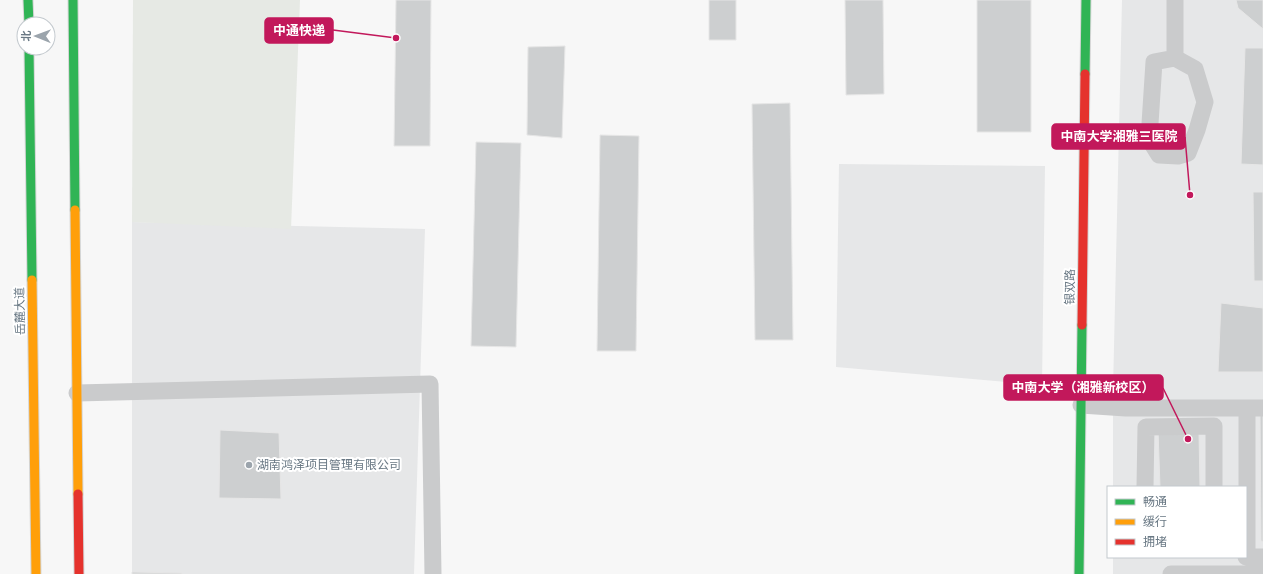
<svg xmlns="http://www.w3.org/2000/svg" width="1263" height="574" viewBox="0 0 1263 574" font-family="Jost,'Noto Sans SC',sans-serif">
<rect width="100%" height="100%" fill="#f7f7f7"/>
<!-- built -->
<path fill="#e6e7e8" d="M1122,0H1263V574H1113V557H1246V487H1113V390Z
M839,164L1045,166L1042,385L836,367Z
M132,222L425,229L414,574H132Z"/>
<!-- green -->
<path fill="#e6e9e4" d="M133,0H300L291,229L132,222Z"/>
<!-- building -->
<path fill="#cdcfd0" stroke="#e6e6e6" d="M396,0H431L430,146H394Z
M709,0H736V40H709Z
M845,0H883L884,94L846,95Z
M977,0H1031V132H977Z
M1236,0H1263V29L1238,8Z
M565,46L562,138L527,135L528,47Z
M1245,48H1263V165L1241,164Z
M790,103L793,340H755L752,104Z
M600,135L639,136L636,351H597Z
M476,142L521,143L516,347L471,346Z
M1253,192H1263V281H1254Z
M1221,303L1263,308V372H1218Z
M1260,413H1263V542L1261,541Z
M220,430L279,433L281,499L219,498Z
M1158,430L1199,433L1200,487H1160Z
M132,572L182,573V574H132Z"/>
<g fill="none" stroke-linecap="round" stroke-linejoin="round">
<!-- fast casing -->
<g stroke="#d4d5d5" stroke-width="11">
<path id="fast" d="M28,0L29,24
M73,0L75,210
M29,48L32,280
M1085,74L1086,0
M1079,574L1082,325"/>
</g>
<!-- slow casing -->
<g stroke="#d4d5d5" stroke-width="11">
<path id="slow" d="M75,210L78,494
M32,280L36,574"/>
</g>
<!-- jam casing -->
<g stroke="#d4d5d5" stroke-width="11">
<path id="jam" d="M1082,325L1085,74
M78,494L79,574"/>
</g>
<!-- street -->
<path stroke="#cacbcc" stroke-width="17" d="M1175,0V58
M1175,58L1195,69L1205,102L1197,130L1188,153L1178,156L1159,155L1149,139L1154,62Z
M77,393L430,384L433,574
M1081,405L1126,408H1263
M1247,408V557
M1145,487L1146,427L1214,426V487
M1246,557H1263
M1171,574H1262"/>
<!-- fast -->
<use href="#fast" stroke="#30b455" stroke-width="9"/>
<!-- slow -->
<use href="#slow" stroke="#ff9f0a" stroke-width="9"/>
<!-- jam -->
<use href="#jam" stroke="#e5322d" stroke-width="9"/>
</g>
<!-- markers -->
<circle fill="#9ba4ac" stroke="#fff" stroke-width="1.5" cx="249" cy="465" r="4"/>
<g text-anchor="middle" dominant-baseline="central" stroke-width="4" stroke-linejoin="round" paint-order="stroke">
<!-- street labels -->
<g font-size="12" fill="#697884" stroke="#fff">
<text transform="translate(1070 287) rotate(-89)">银双路</text>
<text transform="translate(20 311) rotate(-91)">岳麓大道</text>
</g>
<!-- poi labels -->
<g font-size="12" fill="#697884" stroke="#fff" text-anchor="start">
<text x="257" y="465">湖南鸿泽项目管理有限公司</text>
</g>
</g>
<!-- callouts -->
<path fill="none" stroke="#c2185b" stroke-width="1.5" d="M396 38L333 30M1190 195L1185 137M1188 439L1163 388"/>
<g fill="#c2185b" stroke="#fff" stroke-width="1.5">
<circle cx="396" cy="38" r="4"/>
<circle cx="1190" cy="195" r="4"/>
<circle cx="1188" cy="439" r="4"/>
</g>
<g fill="#c2185b" stroke="#c2185b" stroke-width="1.5">
<rect x="265" y="18" width="68" height="25" rx="4"/>
<rect x="1052" y="124" width="133" height="25" rx="4"/>
<rect x="1004" y="375" width="159" height="25" rx="4"/>
</g>
<g font-size="13" text-anchor="middle" font-weight="bold" fill="#fff">
<text x="299" y="35">中通快递</text>
<text x="1119" y="141">中南大学湘雅三医院</text>
<text x="1083" y="392">中南大学（湘雅新校区）</text>
</g>
<!-- legend -->
<rect x="1107" y="486" width="140" height="72" fill="#ffffff" stroke="#c3c9ce"/>
<rect x="1115" y="499" width="20" height="6" fill="#30b455" stroke="#c3c9ce"/>
<text x="1143" y="506" font-size="12" fill="#697884">畅通</text>
<rect x="1115" y="519" width="20" height="6" fill="#ff9f0a" stroke="#c3c9ce"/>
<text x="1143" y="526" font-size="12" fill="#697884">缓行</text>
<rect x="1115" y="539" width="20" height="6" fill="#e5322d" stroke="#c3c9ce"/>
<text x="1143" y="546" font-size="12" fill="#697884">拥堵</text>
<!-- north arrow -->
<g transform="translate(36 36) rotate(271)"><circle r="19" fill="#ffffff" stroke="#c3c9ce"/>
<path d="M0-3L7 15L0 10L-7 15Z" fill="#9ba4ac"/>
<text y="-6" font-size="11" font-weight="bold" text-anchor="middle" fill="#697884">北</text>
</g>
</svg>
